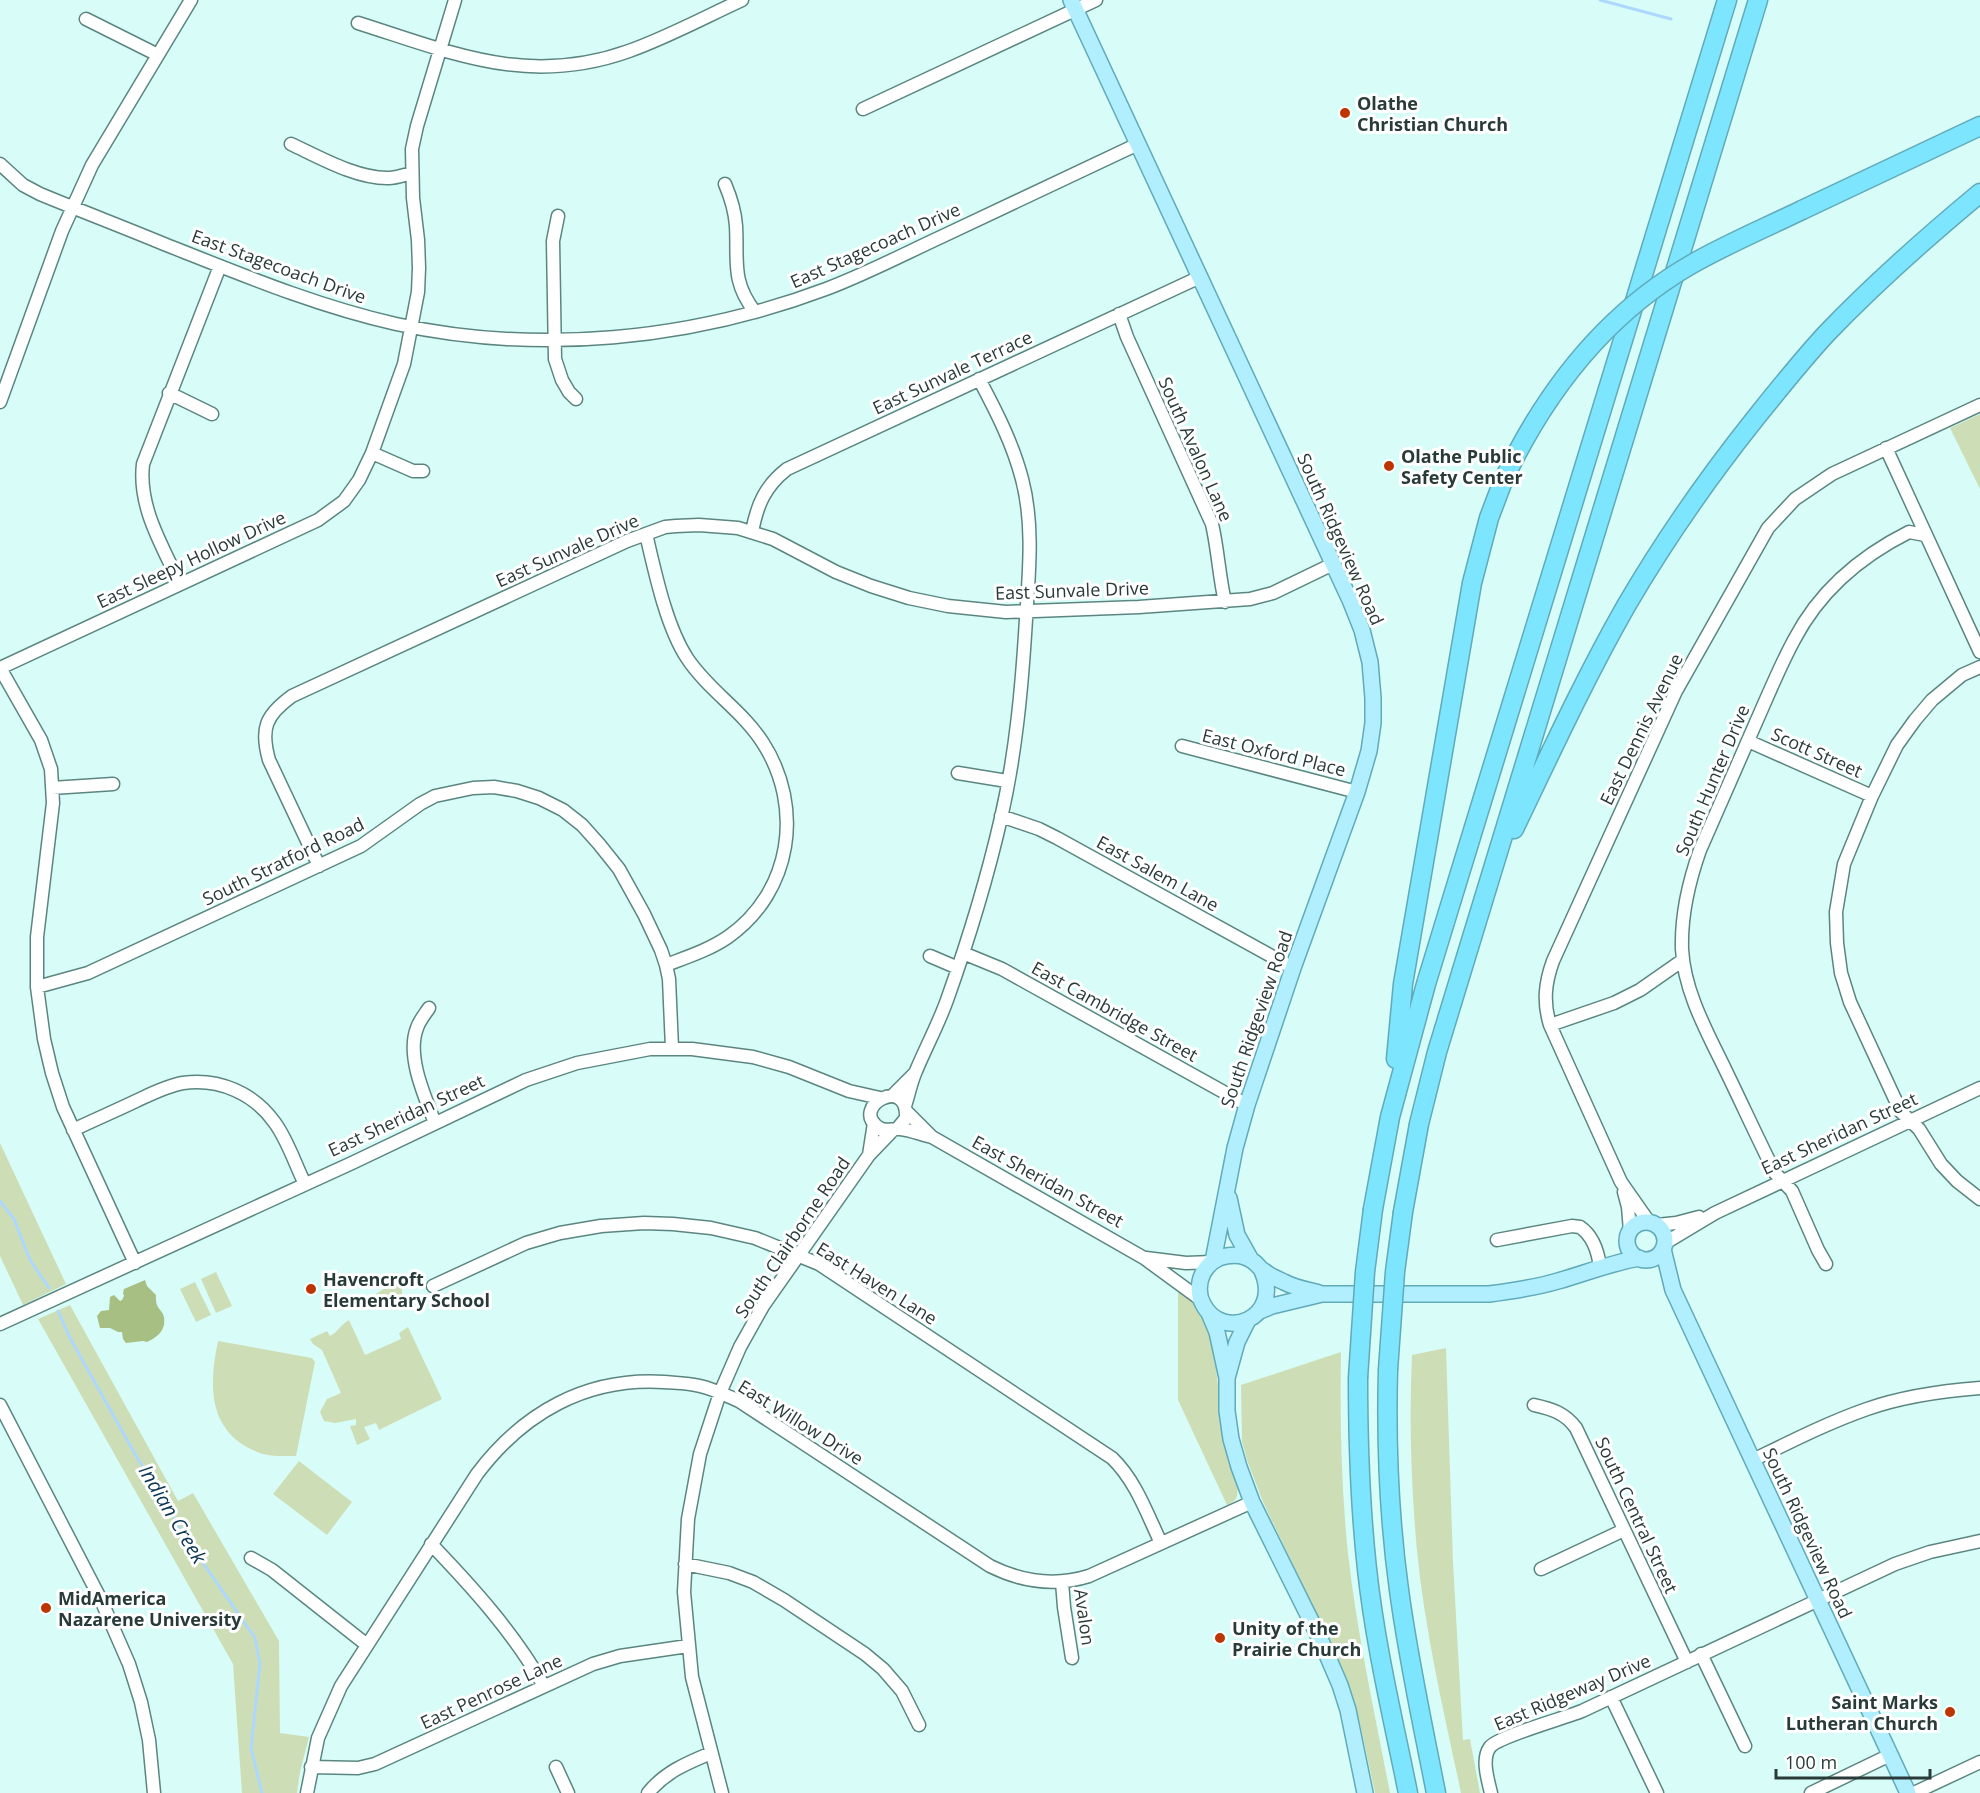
<svg xmlns="http://www.w3.org/2000/svg" width="1980" height="1793" viewBox="0 0 1980 1793" font-family="'Open Sans',sans-serif">
<rect width="100%" height="100%" fill="#d8fdf8"/>
<!-- green -->
<path fill="#cddeb6" d="M1980,414V489L1950,428Z
M0,1143L66,1284L23,1305L0,1256Z
M216,1272L232,1306L216,1313L201,1279Z
M395,1274L402,1290V1296L382,1306L376,1294L385,1288L382,1280Z
M195,1282L211,1315L196,1322L180,1289Z
M1178,1288L1197,1305L1209,1324L1215,1357L1222,1425L1238,1485L1237,1497L1234,1501L1227,1505L1178,1400Z
M70,1305L178,1501L193,1493L279,1641L280,1733L309,1737L300,1772L297,1793H242L233,1664L38,1319Z
M349,1320L365,1355L401,1339L399,1333L408,1327L442,1399L379,1430L376,1423L364,1427L370,1439L357,1445L350,1426L356,1425V1419L335,1423L324,1421L320,1412L327,1399L341,1393L322,1350L313,1344L310,1339L327,1331L330,1336C338,1332 341,1324 349,1320Z
M218,1341L312,1358L315,1362L296,1456C283,1456 267,1457 255,1451C207,1430 209,1384 218,1341Z
M1446,1348L1453,1562L1463,1740L1470,1739L1480,1793H1461C1444,1713 1425,1632 1417,1551C1411,1485 1409,1420 1412,1355Z
M1341,1352C1340,1419 1341,1486 1348,1553C1357,1634 1375,1714 1390,1793H1375L1360,1724L1339,1661L1263,1502L1247,1460L1242,1441L1241,1385Z
M299,1461L352,1502L327,1535L273,1494Z"/>
<!-- forest -->
<path fill="#a7bf82" d="M145,1280L147,1286L156,1295C155,1310 162,1308 164,1317C166,1330 158,1337 147,1342L143,1341L126,1343L123,1339L122,1332H118L110,1328H100L97,1316L101,1311L109,1310L110,1297L114,1295L120,1301L122,1300L124,1296L123,1293L124,1289Z"/>
<g fill="none" stroke-linecap="round" stroke-linejoin="round">
<!-- stream -->
<path stroke="#add8fe" stroke-width="3" d="M1600,0L1671,19
M0,1201L14,1219L30,1260L49,1288
M58,1311L70,1338L135,1454L185,1537L255,1638L260,1664L251,1748L262,1793"/>
<!-- minor casing -->
<g stroke="#5b8680" stroke-width="15">
<path id="minor" d="M86,19L158,55
M358,23C453,53 528,87 629,51C668,37 705,17 742,0
M863,109L1096,0
M291,144C319,157 357,179 389,178C396,178 404,175 412,173
M0,164L23,185L40,194C81,211 123,227 164,244C240,274 316,306 396,324C538,355 690,340 826,289C866,274 904,254 943,236C1008,206 1073,175 1138,144
M725,184C731,198 735,211 736,226C738,261 731,281 755,312
M558,216L553,241L555,359L562,380L569,392L576,399
M1119,314L1127,337L1212,524C1218,550 1219,576 1225,602
M169,393L212,414
M0,402L62,231L92,165L191,0
M1886,448L1980,652
M372,453L413,471H423
M752,532C757,505 765,486 787,469L1200,277
M646,534C655,572 666,626 687,658C708,690 743,711 763,743C804,807 792,892 728,937C709,950 687,957 666,965
M180,584C162,545 138,507 143,464L220,266
M1980,667L1962,675L1932,700L1915,720L1897,745L1872,796L1844,864L1836,912L1837,943L1841,973L1850,1002L1901,1112L1919,1129L1941,1164L1957,1181L1980,1199
M1748,741L1872,796
M1182,746L1357,792
M958,773L1007,781
M52,788L113,784
M1001,816L1039,829L1057,838L1293,968
M319,866L269,760C260,728 266,715 292,696L627,541L665,527L676,526L699,525L738,528L773,539L836,572L871,586L909,598L948,606L1006,612L1139,607L1250,599L1273,593L1333,564
M963,953L1002,969L1247,1105
M930,956L958,968
M37,987L88,973L361,846L420,804L435,796L473,788L494,787L517,791L539,798L563,810L582,825L599,844L619,869L644,914L661,950L666,965L669,979L672,1048
M429,1008C425,1014 419,1021 417,1028C406,1056 425,1097 435,1123
M1550,1025L1614,1003L1640,990L1683,960
M892,1096L914,1074
M905,1106C909,1094 911,1082 916,1071C926,1047 938,1025 947,1000C968,941 987,879 1001,818C1016,753 1022,686 1026,619C1029,573 1034,524 1022,479C1013,444 996,411 979,379
M906,1111L932,1137L1144,1258L1200,1299
M898,1128L906,1118C908,1074 850,1107 878,1127C886,1133 892,1128 900,1129C911,1130 922,1135 932,1137
M73,1130C94,1120 115,1111 136,1101C151,1094 166,1086 183,1083C219,1078 254,1093 275,1123C288,1141 295,1164 305,1184
M869,1155L874,1123
M1624,1192L1628,1207L1630,1231
M1649,1222L1621,1182L1550,1025C1543,1002 1545,983 1553,961L1676,691L1768,528L1795,499L1832,474L1980,405
M1657,1225L1676,1223L1699,1217
M1497,1240L1572,1226L1580,1227C1593,1236 1598,1251 1600,1267
M1665,1243L1715,1213L1980,1088
M1146,1258L1186,1263L1212,1262
M135,1263L63,1107L52,1073L44,1039L37,987V937L53,803L51,769L41,740L0,668L318,520L344,501L359,480L372,453L404,364L418,292L419,268L418,240L413,198L412,149L417,126L455,0
M1826,1264L1818,1250L1792,1191L1775,1173C1758,1139 1742,1104 1725,1069C1707,1032 1684,991 1682,949C1681,916 1689,881 1700,850C1719,806 1738,763 1757,720C1769,693 1780,666 1794,640C1819,592 1861,556 1909,532L1925,535
M433,1286L526,1243L560,1233L601,1226L644,1223L673,1224L711,1228L755,1238L819,1264L1112,1458C1136,1481 1147,1514 1161,1543
M0,1324L352,1163L526,1080L577,1063L650,1049H692L753,1057L789,1067L849,1091L880,1098
M0,1405L101,1600L129,1664L141,1702L149,1740L154,1793
M1534,1405C1552,1409 1565,1413 1576,1428L1687,1662
M1753,1460C1790,1442 1827,1423 1867,1409C1904,1396 1941,1391 1980,1388
M431,1544C474,1589 513,1632 544,1686
M251,1558L272,1570L367,1645
M685,1564L729,1573L753,1582L784,1600L865,1654L883,1669L902,1691L919,1725
M1541,1569L1624,1530
M1062,1582L1064,1607L1072,1658
M1701,1654L1745,1746
M1611,1697L1657,1793
M311,1767L358,1768L375,1764L593,1664L620,1656L688,1646
M556,1767L568,1793
M307,1793L318,1738L341,1686L477,1474C523,1413 586,1377 664,1382C676,1383 688,1383 700,1386C714,1389 727,1396 739,1401L990,1566C1022,1582 1054,1587 1089,1576L1252,1502
M648,1793C665,1772 687,1763 711,1753
M722,1793L692,1677L684,1592L688,1519L700,1454L720,1393L740,1347L763,1306L869,1155L892,1131
M1491,1793C1488,1780 1481,1759 1490,1747C1499,1736 1565,1718 1582,1711L1895,1564L1930,1552L1980,1541
M1811,1793L1890,1755
M1914,1793L1980,1762"/>
</g>
<!-- major casing -->
<g stroke="#60aab9" stroke-width="18">
<path id="major" d="M1071,0L1350,600L1362,630L1370,662L1373,698V723L1369,751L1357,792L1293,968L1247,1105L1235,1148L1213,1261
M1229,1198L1237,1235L1251,1260
M1627 1241a19 19 0 1 1 38 0a19 19 0 1 1-38 0Z
M1663,1249L1673,1290L1908,1793
M1262,1271C1283,1318 1223,1343 1203,1304C1198,1295 1198,1283 1203,1273C1207,1266 1212,1261 1219,1258C1231,1254 1244,1254 1254,1262C1258,1265 1260,1269 1264,1271C1270,1276 1277,1279 1284,1282C1295,1288 1308,1290 1319,1293
M1260,1311L1272,1306L1322,1294H1489C1512,1291 1535,1288 1558,1281C1586,1273 1611,1263 1639,1258
M1209,1313L1217,1332L1227,1378V1411L1231,1439L1239,1467L1252,1502L1321,1641L1340,1685L1348,1710L1365,1793
M1227,1378L1237,1342L1248,1320"/>
</g>
<!-- highway casing -->
<g stroke="#60aab9" stroke-width="21">
<path id="highway" d="M1802,210L1980,126
M1514,829C1550,754 1585,678 1626,606C1664,541 1707,479 1754,420C1778,390 1801,361 1827,333C1875,283 1927,237 1980,193
M1396,1059L1403,984L1472,583L1489,518L1503,481
M1373,1209L1390,1117L1426,984L1727,0
M1403,1212L1419,1124L1437,1052L1758,0
M1388,1370C1386,1444 1389,1517 1399,1590C1408,1658 1423,1726 1436,1793
M1358,1378C1358,1442 1360,1505 1367,1569C1375,1644 1393,1719 1408,1793"/>
</g>
<!-- minor -->
<use href="#minor" stroke="#fff" stroke-width="12"/>
<!-- major -->
<use href="#major" stroke="#b2effe" stroke-width="15"/>
<!-- highway -->
<use href="#highway" stroke="#7ee5fe" stroke-width="18"/>
<!-- highway-bridge casing -->
<g stroke="#60aab9" stroke-width="21" stroke-linecap="butt">
<path id="highway-bridge" d="M1503,481C1545,392 1605,314 1692,264C1727,244 1765,228 1802,210
M1388,1370L1395,1272L1403,1212
M1358,1378L1365,1272L1373,1209"/>
</g>
<!-- highway-bridge -->
<use href="#highway-bridge" stroke="#7ee5fe" stroke-width="18"/>
</g>
<!-- markers -->
<g fill="#bd3500" stroke="#fff" stroke-width="2">
<circle cx="1345" cy="113" r="6"/>
<circle cx="1389" cy="466" r="6"/>
<circle cx="311" cy="1289" r="6"/>
<circle cx="46" cy="1608" r="6"/>
<circle cx="1220" cy="1638" r="6"/>
<circle cx="1950" cy="1712" r="6"/>
</g>
<g text-anchor="middle" dominant-baseline="central" stroke-width="6" stroke-linejoin="round" paint-order="stroke">
<!-- poi labels -->
<g font-size="18" font-weight="bold" fill="#293b39" stroke="#fff" text-anchor="start">
<text x="1357" y="103">Olathe<tspan x="1357" dy="21">Christian Church</tspan></text>
<text x="1401" y="456">Olathe Public<tspan x="1401" dy="21">Safety Center</tspan></text>
<text x="323" y="1279">Havencroft<tspan x="323" dy="21">Elementary School</tspan></text>
<text x="58" y="1598">MidAmerica<tspan x="58" dy="21">Nazarene University</tspan></text>
<text x="1232" y="1628">Unity of the<tspan x="1232" dy="21">Prairie Church</tspan></text>
<text x="1938" y="1702" text-anchor="end">Saint Marks<tspan x="1938" dy="21">Lutheran Church</tspan></text>
</g>
<!-- street labels -->
<g font-size="18" fill="#293b39" stroke="#fff">
<text transform="translate(875 245) rotate(-24)">East Stagecoach Drive</text>
<text transform="translate(279 266) rotate(20)">East Stagecoach Drive</text>
<text transform="translate(952 372) rotate(-25)">East Sunvale Terrace</text>
<text transform="translate(1196 449) rotate(66)">South Avalon Lane</text>
<text transform="translate(1341 539) rotate(66)">South Ridgeview Road</text>
<text transform="translate(567 550) rotate(-24)">East Sunvale Drive</text>
<text transform="translate(191 559) rotate(-25)">East Sleepy Hollow Drive</text>
<text transform="translate(1072 590) rotate(-2)">East Sunvale Drive</text>
<text transform="translate(1641 729) rotate(-64)">East Dennis Avenue</text>
<text transform="translate(1274 752) rotate(14)">East Oxford Place</text>
<text transform="translate(1817 752) rotate(24)">Scott Street</text>
<text transform="translate(1712 780) rotate(-67)">South Hunter Drive</text>
<text transform="translate(283 861) rotate(-26)">South Stratford Road</text>
<text transform="translate(1158 873) rotate(29)">East Salem Lane</text>
<text transform="translate(1115 1011) rotate(29)">East Cambridge Street</text>
<text transform="translate(1256 1019) rotate(-71)">South Ridgeview Road</text>
<text transform="translate(406 1115) rotate(-25)">East Sheridan Street</text>
<text transform="translate(1839 1133) rotate(-25)">East Sheridan Street</text>
<text transform="translate(1048 1181) rotate(29)">East Sheridan Street</text>
<text transform="translate(792 1237) rotate(-56)">South Clairborne Road</text>
<text transform="translate(877 1283) rotate(32)">East Haven Lane</text>
<text transform="translate(801 1422) rotate(32)">East Willow Drive</text>
<text transform="translate(1637 1515) rotate(65)">South Central Street</text>
<text transform="translate(1808 1533) rotate(65)">South Ridgeview Road</text>
<text transform="translate(1085 1617) rotate(82)">Avalon</text>
<text transform="translate(491 1691) rotate(-25)">East Penrose Lane</text>
<text transform="translate(1572 1692) rotate(-23)">East Ridgeway Drive</text>
</g>
<!-- water labels -->
<g font-size="20" font-style="italic" fill="#0c3654" stroke="#fff">
<text transform="translate(173 1514) rotate(59)">Indian Creek</text>
</g>
</g>
<!-- scale -->
<path d="M1776 1769v9h154v-9" fill="none" stroke="#293b39" stroke-width="3"/>
<text x="1785" y="1769" font-size="18" fill="#293b39" stroke="#ffffff" stroke-width="4.5" paint-order="stroke">100 m</text>
</svg>
